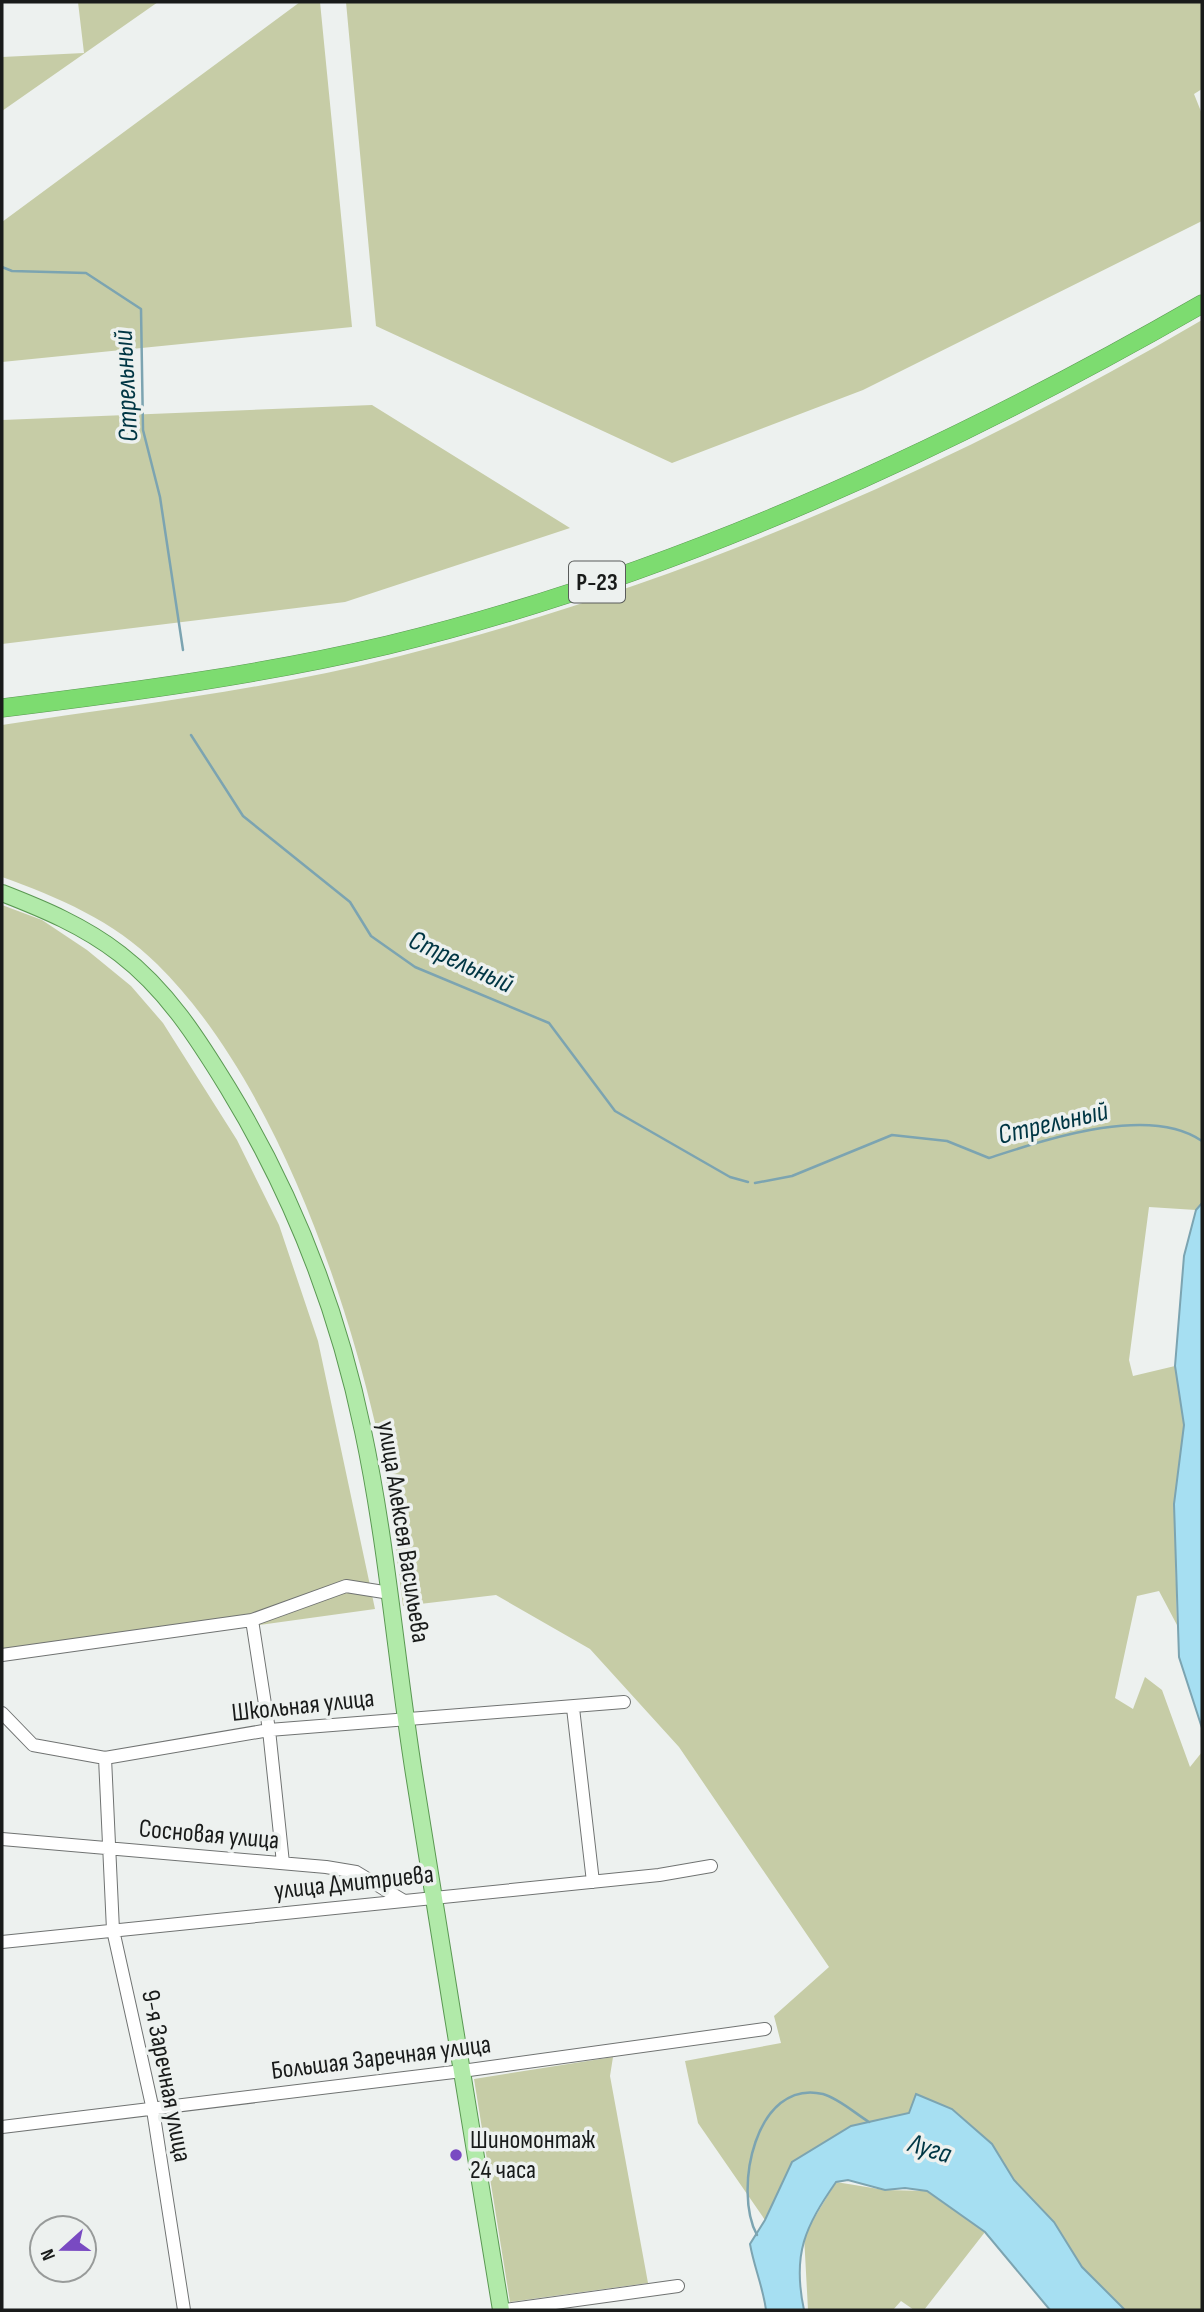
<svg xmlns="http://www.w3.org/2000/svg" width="1204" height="2312" viewBox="0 0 1204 2312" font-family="'Sofia Sans Condensed',sans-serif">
<rect width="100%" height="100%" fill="#edf1ef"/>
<!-- green -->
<path fill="#c6cca6" d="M78,2H158L2,111V57L84,53Z
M300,2H320L352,327L2,362V222Z
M346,2H1202V89L1194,94L1202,114V221L863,390L672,463L376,326Z
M1202,320V1203L1196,1210L1149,1207L1129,1360L1133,1376L1175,1366L1184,1425L1174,1504L1177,1625L1159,1591L1137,1596L1115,1698L1133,1709L1145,1677L1162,1690L1190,1767L1202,1752V2310H1125L1082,2267L1054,2222L1014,2180L992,2144L916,2094L909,2113L851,2126L792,2162L765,2220L698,2123L685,2061L781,2043L774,2016L829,1967L679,1747L590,1649L496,1595L403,1606C395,1545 389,1482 375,1423C340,1274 268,1073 157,964C114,921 58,897 2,877V725C133,705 271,689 400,656C682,585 952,467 1202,320Z
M372,405L570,528L345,602L2,644V420Z
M2,905L42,920L87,950L131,986L163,1023L237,1140L279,1225L318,1341L375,1609L2,1661Z
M613,2057L610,2076L648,2283L510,2302L474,2079Z
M836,2182L885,2190L926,2191L985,2232L924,2310H914L901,2301L893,2310H808L804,2235Z"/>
<!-- water -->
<path fill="#a6dff2" stroke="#7ca4b1" stroke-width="2" d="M1202,1203V1728L1179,1657L1174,1504L1184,1425L1175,1366L1184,1256L1196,1210Z
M916,2094L952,2109L992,2144L1014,2180L1054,2222L1082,2267L1125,2310H1050L985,2232L927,2191L905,2188L885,2190L848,2180L836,2182C805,2227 792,2254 804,2310H766C763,2287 754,2267 750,2244L765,2220L792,2162L851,2126L909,2113Z"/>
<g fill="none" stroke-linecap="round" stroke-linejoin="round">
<!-- stream -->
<path stroke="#7ca4b1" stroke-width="2.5" d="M2,267L12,271L86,273L141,309L143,430L160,497L183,650
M191,735L243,816L350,902L371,936L415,967L549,1023L615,1111L730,1177L748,1182
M755,1183L792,1176L892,1135L947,1141L989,1158C1045,1140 1149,1104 1202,1141
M757,2235C733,2191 755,2078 823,2094C838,2098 856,2114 869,2122"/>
<!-- minor casing -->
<g stroke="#707372" stroke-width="14">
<path id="minor" d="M252,1620L269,1730L283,1863
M2,1655L252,1620L346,1586L390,1593
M573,1708L593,1882
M2,1713L33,1745L105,1758L269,1730L624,1702
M105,1758L113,1930L153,2110L184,2310
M2,1839L326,1867L356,1872L404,1901
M2,1942L659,1875L711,1866
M2,2127L462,2071L765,2029
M505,2310L678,2286"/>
</g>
<!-- major casing -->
<g stroke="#5a9852" stroke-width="18">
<path id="major" d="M2,893C43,909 84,926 120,954C167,990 198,1039 228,1088C292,1193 338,1311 363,1431C387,1544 396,1660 414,1774C442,1953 472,2131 501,2310"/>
</g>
<!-- highway casing -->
<g stroke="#5a9852" stroke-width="19">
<path id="highway" d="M2,708C131,692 261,675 388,645C674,576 948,450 1202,304"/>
</g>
<!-- minor -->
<use href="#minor" stroke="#fff" stroke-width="12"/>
<!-- major -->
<use href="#major" stroke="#b1eaa9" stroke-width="16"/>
<!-- highway -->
<use href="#highway" stroke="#7ddc70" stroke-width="18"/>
</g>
<!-- markers -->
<circle fill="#794ac2" stroke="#edf1ef" stroke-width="2.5" cx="456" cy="2155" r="7"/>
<g text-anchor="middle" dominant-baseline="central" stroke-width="7" stroke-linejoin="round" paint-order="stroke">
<!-- shield labels -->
<rect fill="#edf1ef" stroke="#595b5a" stroke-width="2" x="569" y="561.5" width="56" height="41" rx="5"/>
<g font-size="24" font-weight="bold" fill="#191b1a">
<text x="597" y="582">Р-23</text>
</g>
<!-- street labels -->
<g font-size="26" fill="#191b1a" stroke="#edf1ef">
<text transform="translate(403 1532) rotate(81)">улица Алексея Васильева</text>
<text transform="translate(303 1706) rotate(-6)">Школьная улица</text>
<text transform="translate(209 1835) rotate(5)">Сосновая улица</text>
<text transform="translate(354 1883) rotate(-6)">улица Дмитриева</text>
<text transform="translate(381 2058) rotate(-7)">Большая Заречная улица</text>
<text transform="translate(166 2076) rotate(79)">9-я Заречная улица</text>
</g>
<!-- poi labels -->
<g font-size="26" fill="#191b1a" stroke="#edf1ef" text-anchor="start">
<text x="470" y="2140">Шиномонтаж<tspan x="470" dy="30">24 часа</tspan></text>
</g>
<!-- water labels -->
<g font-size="28" font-style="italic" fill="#003644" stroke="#edf1ef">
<text transform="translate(126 386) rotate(-93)">Стрельный</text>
<text transform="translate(461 962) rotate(25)">Стрельный</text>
<text transform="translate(1053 1123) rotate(-13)">Стрельный</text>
<text transform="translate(930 2149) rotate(17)">Луга</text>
</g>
</g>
<!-- border -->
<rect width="1204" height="2312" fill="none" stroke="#191b1a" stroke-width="7"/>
<!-- north arrow -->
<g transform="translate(63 2249) rotate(249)"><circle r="33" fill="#edf1ef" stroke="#989b9a" stroke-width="2"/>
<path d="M0-5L12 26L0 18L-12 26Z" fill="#794ac2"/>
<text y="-10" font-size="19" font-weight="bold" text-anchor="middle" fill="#191b1a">N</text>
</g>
</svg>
